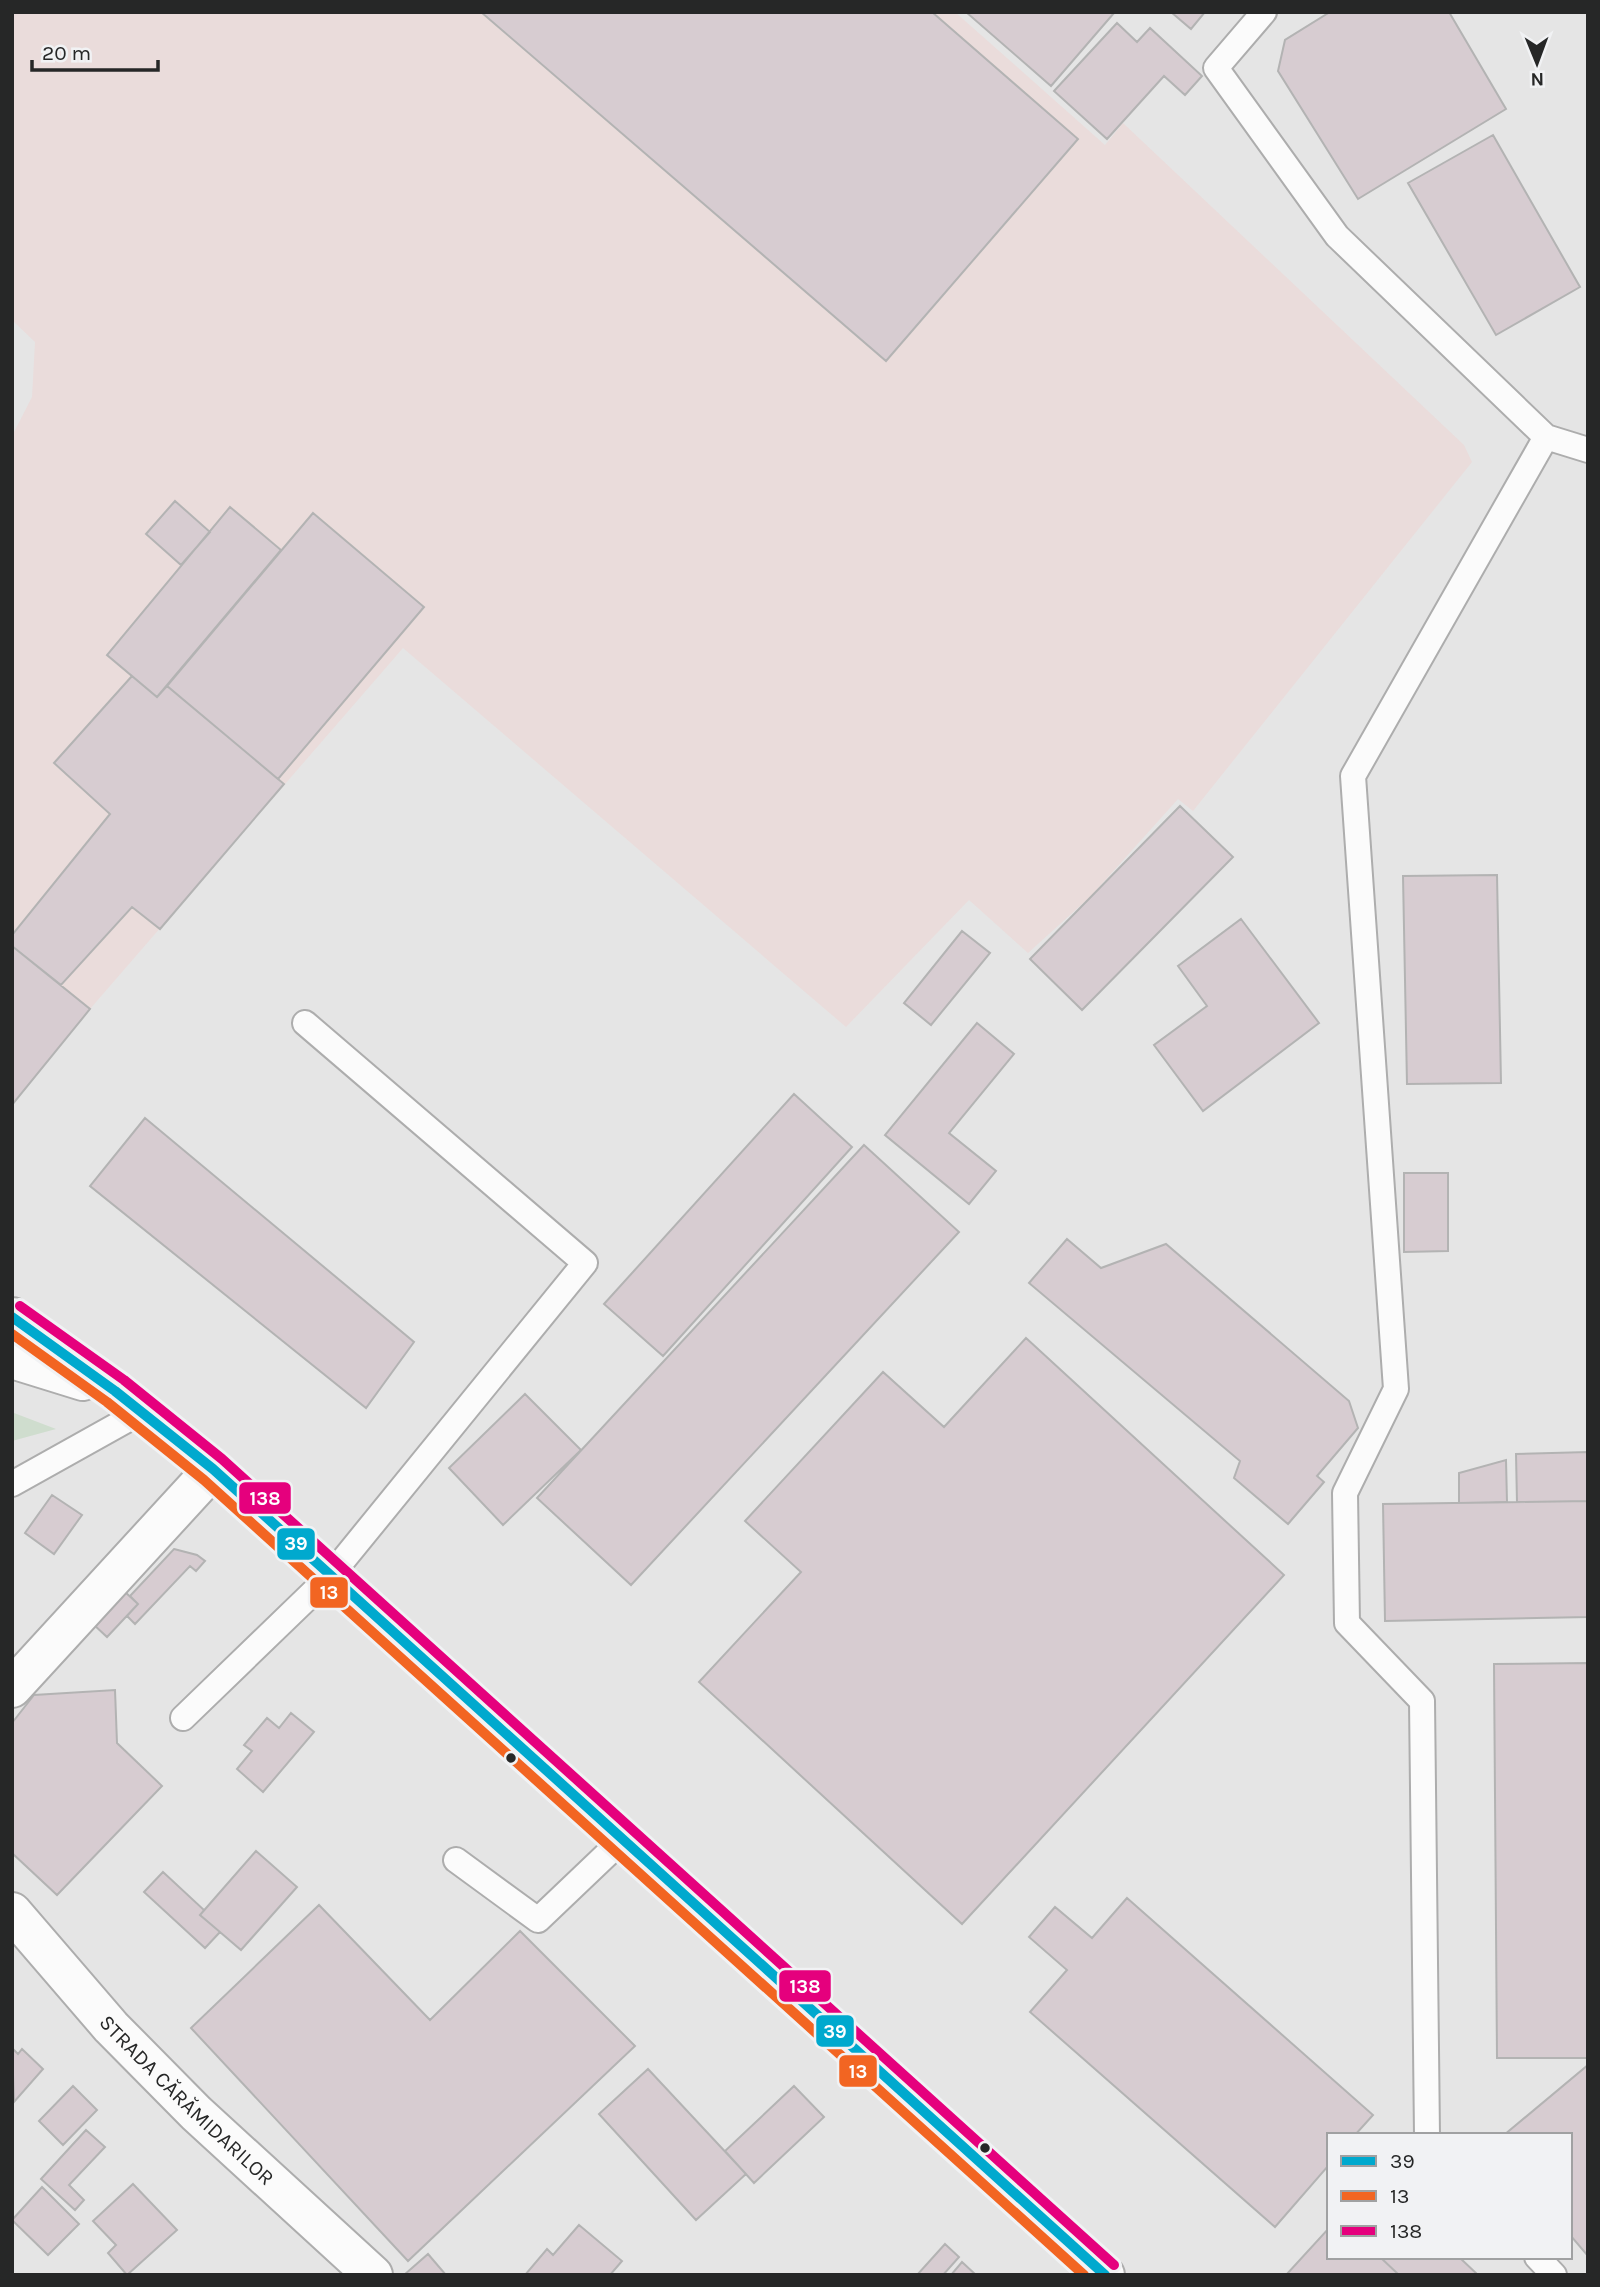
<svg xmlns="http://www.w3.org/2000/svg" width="1600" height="2287" viewBox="0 0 1600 2287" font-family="Karla,sans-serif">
<rect width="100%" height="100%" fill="#e5e5e5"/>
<!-- industrial -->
<path fill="#eadcdb" d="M12,12H955L1105,145L1123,123L1464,445L1472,462L1193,811L1178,799L1091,896L1028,953L969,900L846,1027L403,648L90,1009L12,946V436L32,397L35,342L12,320Z"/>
<!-- green -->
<path fill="#cfddce" d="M12,1412L14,1413L56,1429L12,1441Z"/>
<!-- building -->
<path fill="#d7ccd1" stroke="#b3b3b3" stroke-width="2" d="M481,12H932L1078,139L886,361Z
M966,12H1113L1114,13L1051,86Z
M1171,12H1205L1191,29Z
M1330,12H1449L1506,109L1358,199L1278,71L1285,40Z
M1117,23L1137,42L1150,28L1202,76L1185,95L1164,76L1107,139L1054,91Z
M1493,135L1580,287L1496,335L1408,183Z
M175,501L210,532L181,565L146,534Z
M230,507L281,550L157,697L107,655Z
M313,513L424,607L278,779L167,686Z
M132,676L157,697L167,686L284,784L160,929L132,907L61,985L12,946V935L110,814L54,763Z
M1180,806L1233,857L1082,1010L1030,959Z
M1497,875L1501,1083L1407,1084L1403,876Z
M1241,919L1319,1023L1203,1111L1154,1045L1207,1006L1178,966Z
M962,931L990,953L931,1025L904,1003Z
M12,946L90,1009L12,1105Z
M977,1023L1014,1054L949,1133L996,1171L969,1204L885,1135Z
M794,1094L852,1147L663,1356L604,1304Z
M145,1118L414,1342L366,1408L90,1186Z
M864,1145L959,1232L631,1585L537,1498Z
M1404,1173H1448V1251L1404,1252Z
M1067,1239L1101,1268L1166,1244L1349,1401L1358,1428L1317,1476L1324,1482L1288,1524L1234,1478L1240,1461L1029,1283Z
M1026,1338L1284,1575L962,1924L699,1682L801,1572L745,1521L883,1372L944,1427Z
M525,1394L581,1450L503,1525L449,1468Z
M1588,1452V1501L1517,1502L1516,1454Z
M1506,1460L1507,1502L1459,1503V1473Z
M52,1495L82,1515L54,1554L25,1533Z
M1588,1501V1617L1385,1621L1383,1504Z
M174,1549L197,1555L205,1561L196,1571L190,1566L135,1624L127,1616L138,1604L130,1596Z
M124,1591L138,1604L107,1637L93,1624Z
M1588,1663V2058H1497L1494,1664Z
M115,1690L117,1743L162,1786L57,1895L12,1853V1723L34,1695Z
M291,1713L314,1732L263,1792L237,1769L252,1751L244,1745L267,1718L279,1728Z
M256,1851L297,1887L241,1950L200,1915Z
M163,1872L204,1910L200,1915L220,1932L205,1948L144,1892Z
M1127,1898L1373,2115L1355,2135H1329V2165L1275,2227L1030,2012L1067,1970L1029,1937L1055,1907L1092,1938Z
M319,1905L430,2020L520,1931L635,2046L408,2261L191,2028Z
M12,2048L18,2054L22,2049L43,2069L14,2102Z
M1588,2065V2256L1570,2235V2135H1504Z
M648,2069L746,2174L696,2220L599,2114Z
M73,2086L97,2110L63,2145L39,2121Z
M794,2086L824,2117L754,2183L725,2151Z
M86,2130L105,2147L69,2185L84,2200L75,2210L41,2179Z
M133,2184L177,2230L127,2275L108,2253L116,2245L93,2221Z
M42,2187L79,2224L48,2255L12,2220Z
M579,2225L622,2261L610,2275H525L547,2249L553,2255Z
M1329,2228V2257H1380L1399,2275H1286Z
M945,2244L959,2257L943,2275H917Z
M428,2254L446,2275H404Z
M1380,2257H1459L1478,2275H1399Z
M962,2262L976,2275H951Z"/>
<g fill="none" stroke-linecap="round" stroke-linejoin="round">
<!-- service casing -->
<g stroke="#adadad" stroke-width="28">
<path id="service" d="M1264,12L1216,68L1337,236L1546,437L1588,450
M12,1484L141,1412
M183,1718L331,1575L585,1263L305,1023
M456,1860L538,1920L623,1839
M1427,2135L1422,1701L1347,1623L1345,1493L1396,1389L1353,776L1546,437
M1537,2257L1554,2275"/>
</g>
<!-- minor casing -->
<g stroke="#adadad" stroke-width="42">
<g id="minor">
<path d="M12,1688L213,1469"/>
<path id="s1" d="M12,1912L111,2027L196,2113L373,2275"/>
</g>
</g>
<!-- primary casing -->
<g stroke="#adadad" stroke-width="42">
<path id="primary" d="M12,1317L115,1391L213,1469L1105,2275
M12,1359L83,1381"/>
</g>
<!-- service -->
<use href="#service" stroke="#fbfbfb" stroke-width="24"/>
<!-- minor -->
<use href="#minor" stroke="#fbfbfb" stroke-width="38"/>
<!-- primary -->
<use href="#primary" stroke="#fbfbfb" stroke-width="38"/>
<!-- bus-1 casing -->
<g stroke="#f1f2f4" stroke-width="16">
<path id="bus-1" d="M12,1317L115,1391L213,1469L1105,2275"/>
</g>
<!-- bus-2 casing -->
<g stroke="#f1f2f4" stroke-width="16">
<path id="bus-2" d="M12,1334L107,1402L204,1480L1084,2275"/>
</g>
<!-- bus-3 casing -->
<g stroke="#f1f2f4" stroke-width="16">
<path id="bus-3" d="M20,1306L124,1380L222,1459L1114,2265"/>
</g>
<!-- bus-1 -->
<use href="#bus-1" stroke="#00a9ce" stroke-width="10"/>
<!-- bus-2 -->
<use href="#bus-2" stroke="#f26522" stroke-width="10"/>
<!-- bus-3 -->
<use href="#bus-3" stroke="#e5007d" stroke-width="10"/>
</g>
<!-- markers -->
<g fill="#262727" stroke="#f1f2f4" stroke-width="2.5">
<circle cx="511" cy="1758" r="6"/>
<circle cx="985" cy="2148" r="6"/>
</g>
<g text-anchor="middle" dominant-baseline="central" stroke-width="5" stroke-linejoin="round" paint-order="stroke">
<!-- street labels -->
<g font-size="21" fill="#262727" stroke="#f1f2f4">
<text stroke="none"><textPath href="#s1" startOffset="257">STRADA CĂRĂMIDARILOR</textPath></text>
</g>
</g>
<g stroke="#f1f2f4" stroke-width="2.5">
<rect x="238" y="1481" width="54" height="34" rx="7" fill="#e5007d"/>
<rect x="276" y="1527" width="40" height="34" rx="7" fill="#00a9ce"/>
<rect x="309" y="1576" width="40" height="33" rx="7" fill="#f26522"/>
<rect x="778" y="1969" width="54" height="34" rx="7" fill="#e5007d"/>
<rect x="815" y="2014" width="40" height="34" rx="7" fill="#00a9ce"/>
<rect x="838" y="2054" width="40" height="34" rx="7" fill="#f26522"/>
</g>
<g font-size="19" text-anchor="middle" font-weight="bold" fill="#fff">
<text x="265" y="1505">138</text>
<text x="296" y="1550">39</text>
<text x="329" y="1599">13</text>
<text x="805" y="1993">138</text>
<text x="835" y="2038">39</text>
<text x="858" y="2078">13</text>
</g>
<!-- border -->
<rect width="1600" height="2287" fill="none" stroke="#262727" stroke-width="28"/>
<!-- legend -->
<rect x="1327" y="2133" width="245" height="126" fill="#f1f2f4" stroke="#a0a1a2" stroke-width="2"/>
<rect x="1341" y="2156" width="35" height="10" fill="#00a9ce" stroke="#a0a1a2" stroke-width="2"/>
<text x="1390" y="2168" font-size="21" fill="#262727">39</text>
<rect x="1341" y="2191" width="35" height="10" fill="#f26522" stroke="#a0a1a2" stroke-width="2"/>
<text x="1390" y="2203" font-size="21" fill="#262727">13</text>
<rect x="1341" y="2226" width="35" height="10" fill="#e5007d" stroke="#a0a1a2" stroke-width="2"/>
<text x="1390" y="2238" font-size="21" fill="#262727">138</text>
<!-- north arrow -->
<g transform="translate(1537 63) rotate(179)" stroke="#f1f2f4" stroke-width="5" paint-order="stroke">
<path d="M0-5L12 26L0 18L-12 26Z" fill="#262727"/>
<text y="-10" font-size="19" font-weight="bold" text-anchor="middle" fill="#262727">N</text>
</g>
<!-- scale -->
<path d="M32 60v10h126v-10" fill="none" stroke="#262727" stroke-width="3.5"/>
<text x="42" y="60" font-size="21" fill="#262727" stroke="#f1f2f4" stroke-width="5" paint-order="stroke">20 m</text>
</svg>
